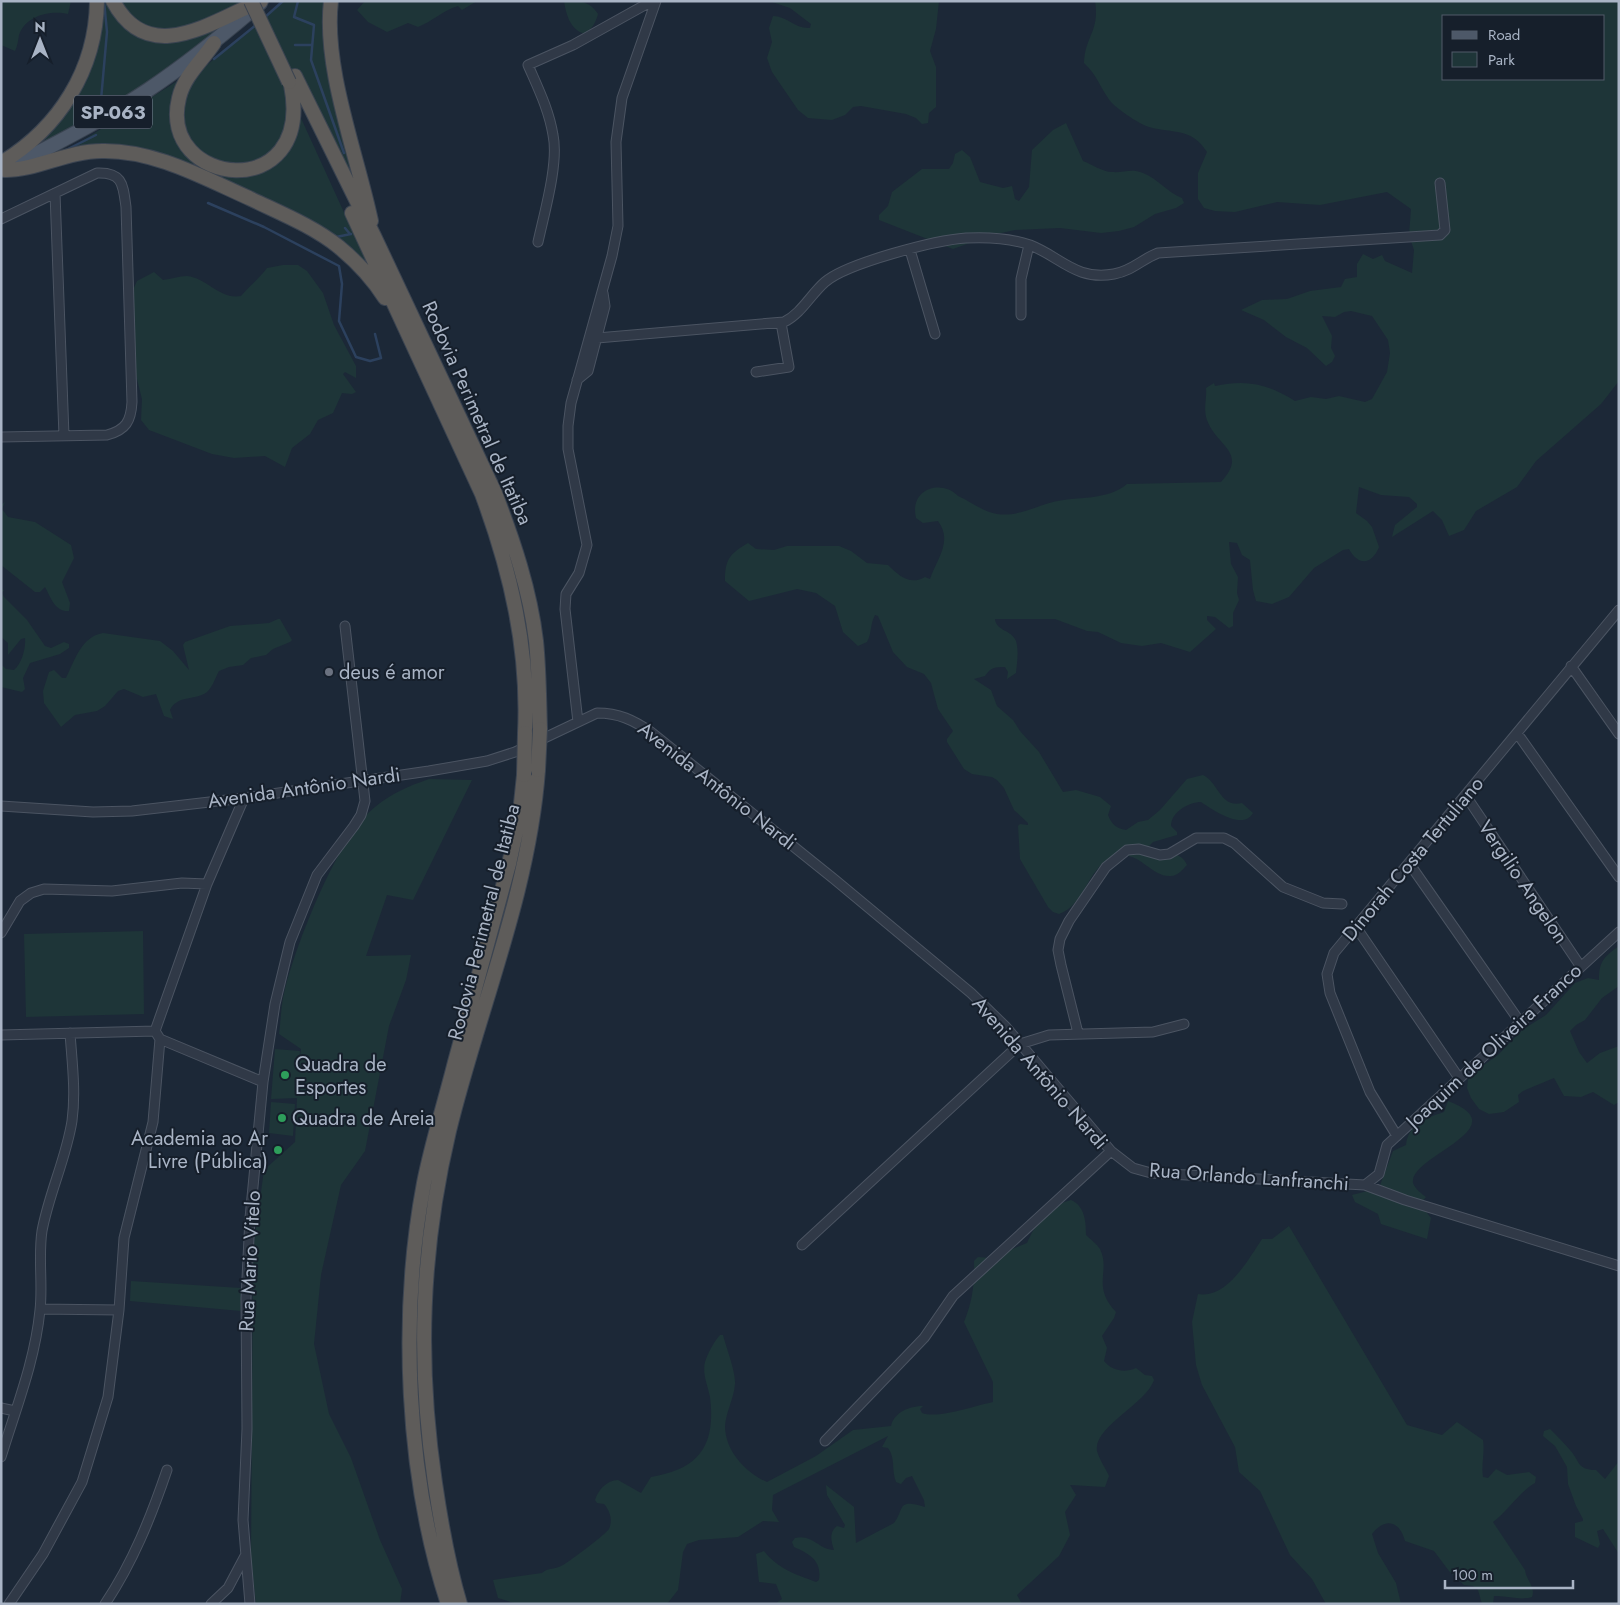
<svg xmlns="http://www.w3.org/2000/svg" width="1620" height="1605" viewBox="0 0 1620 1605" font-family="Jost,sans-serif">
<rect width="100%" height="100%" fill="#1c2837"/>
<!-- green -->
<path fill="#1e3538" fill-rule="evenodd" d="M1,1H71L68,14C51,10 26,15 19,35C18,40 18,45 15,51L1,45Z
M101,1H108L132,30L219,28C199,53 73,134 43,142L63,116Z
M116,1H245L233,10L173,32L141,26Z
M283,1H326L361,199L298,72L290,117L280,145L251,164L216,163L195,147L183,122L186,89L201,70Z
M365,1H477L462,10L458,6C442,11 433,21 418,27L408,23L387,32L368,22L357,10Z
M564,1C579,1 589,0 598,14C596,22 592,29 585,34C570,30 566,14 564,1Z
M769,1H939L936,29L930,51L936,67V107L929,113L928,123L922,124L916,118L906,114L861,106L853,107L845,115L832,120L808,118L798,110L772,72L767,58L772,42L769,28L773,16C787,16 795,29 810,28L811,24L790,8Z
M1095,1H1619V381L1601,404L1536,461L1517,487L1476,511L1464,530L1449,536L1442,520L1433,511L1392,537L1395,525L1417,507V504L1409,497L1381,495L1359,487L1356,513L1367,521L1372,527L1379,547C1372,565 1358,566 1349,549L1343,550L1314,568L1289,597L1272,604L1256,601L1253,590L1250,560L1242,555L1237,543L1229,542L1231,564L1238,577L1237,593L1239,600L1233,613V626L1229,628L1215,617L1207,616V620L1216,629L1190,652L1161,643L1142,646L1121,643L1098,632L1087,631L1055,619H995C996,631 1012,630 1016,641C1019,651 1017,663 1016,673L1007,679L1008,672L1005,667C995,667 991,667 985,676L974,679L991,690L997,706L1013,720L1020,731L1039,752L1063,792L1076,790L1100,797L1111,806L1108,815C1112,825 1116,828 1126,830L1138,822L1148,820L1160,810L1187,779L1203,775C1219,783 1220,808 1242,803L1253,813C1243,831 1213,810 1201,802C1189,802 1171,812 1171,826L1177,832V835L1153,842L1149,846C1160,855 1181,849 1187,865C1183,869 1178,876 1171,876C1150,878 1138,846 1111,858C1087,869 1085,905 1059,914L1053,912L1048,907L1020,859L1018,826L1020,824L1028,825V823L1014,810L1004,788L997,780L992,777L972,774L964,769L947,742V739L953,731L938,709L931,683L924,674L907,667L893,652L878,616L875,615C870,624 872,633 867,642L858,646L843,632L835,606L816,593L797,589L749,601L725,581C725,560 729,554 748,543L756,549L774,550L787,546H839L851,551L867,563L888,565C898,575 910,586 925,577L930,579C937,559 953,541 938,521L923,523L916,518C909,488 942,479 958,496C970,501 983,512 997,514C1017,517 1034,507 1053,502C1077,496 1107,501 1127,484L1221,482C1249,452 1216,446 1207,420C1203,409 1207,399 1206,388L1214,383L1215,386C1247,379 1268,384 1295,401L1311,397L1326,399L1339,396L1365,402L1372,399L1387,372L1390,353L1388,340L1372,316L1351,311L1344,312L1335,317L1322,316L1332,336L1331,348L1335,356L1332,362L1326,366L1307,348L1286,337L1264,320L1241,310L1262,300L1287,299L1310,291L1341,287L1345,279L1357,277V264L1363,254L1373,259L1382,255L1385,261L1412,273L1414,250L1409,235L1411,209L1387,192L1320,205L1277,202L1235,212L1215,211L1204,208L1198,199V173L1207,152C1191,127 1174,134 1149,127C1139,124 1113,107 1108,98C1099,85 1097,75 1084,63C1085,36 1100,31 1095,1ZM1444,16H1604V79H1444Z
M179,80L178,135C188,142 226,174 234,176C254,181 277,166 287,151C294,141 294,124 300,116L368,265L178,163L66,151Z
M1066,123L1083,161C1091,164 1103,172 1112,172C1124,173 1131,168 1143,173C1158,179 1167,192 1182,198L1184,203L1176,208L1155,214L1134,227L1119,231L1101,233L1060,228L1015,230L992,235L953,249L879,220V215L888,206L892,192L922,169H949L953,163L955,154L962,150L970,157L980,182L1003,188L1012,186L1015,199L1019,201L1029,187L1032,150L1053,130Z
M283,265H298L307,271L323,293L334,325L356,366V378L345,372L343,374L356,392L352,394L342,393L333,413L318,420L310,434L292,448L285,467L265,456L234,458L212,454L149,430L141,420L142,399L135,371L132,312L133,290L137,281L154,272L163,280C171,279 179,276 187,276C207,278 220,300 241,296C249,286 259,279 267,268Z
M5,502L2,509L8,517L35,522L71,545L74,558L62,582L70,603L69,611C55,612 51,598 45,587L40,592H35L1,565V505Z
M1,589L4,590L2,593L4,597L27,620L45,646L51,648L64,642L69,644V648L60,654L30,663L23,678L25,689L22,692L1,687V664L6,669L14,670C22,663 26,648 25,638L21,639L8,655V643L1,637Z
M278,619H280L292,640L290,642L273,649L266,655L251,658L243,665L229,667L219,671C215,678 212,690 204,694C192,700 177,696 170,710L173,719L164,716L156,694L143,697L124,689L118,691L105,706L97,711L75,715L61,727L44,703L43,691L49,672L54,670L62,678H66C75,660 81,637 103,633L160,641L173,651L189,670L183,645L185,642L230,626L269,623Z
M429,779L472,780L413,900L387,895L366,956L411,955L406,980L389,1026L365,1151L341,1185L321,1275L314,1344L329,1414L351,1458L380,1540L402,1589L400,1604H256L251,1558L253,1250L264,1170L295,1142L297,1098L271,1099L275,1049L300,1051L299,1065L301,1049L279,1034C281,1019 281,1003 285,989C297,942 338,836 375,807C392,793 409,786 429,779Z
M143,931L144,1014L26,1017L24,934Z
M1619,946V986L1602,998L1585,1020L1576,1025L1570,1031L1579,1052L1587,1063L1600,1053L1619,1046V1102L1614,1105L1593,1092L1581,1097L1564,1096L1554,1078L1523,1091L1518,1095L1519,1102L1504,1112L1489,1114L1479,1109L1471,1098L1467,1088L1468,1080L1474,1072L1498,1055L1522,1030L1546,1015L1575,983L1588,978L1599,980C1599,961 1604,957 1619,946Z
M1448,1101C1520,1128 1408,1156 1413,1183C1415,1189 1422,1194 1426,1197L1420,1204L1431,1218L1427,1239L1381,1224L1378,1214L1355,1202L1352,1195L1379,1188L1393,1151L1406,1145C1408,1125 1426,1118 1444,1112Z
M271,1102L295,1104L293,1136L269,1133Z
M1071,1200C1085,1206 1086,1222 1086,1235C1090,1239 1097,1244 1100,1249C1111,1272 1091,1285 1116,1312L1114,1318L1102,1336L1107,1348L1104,1361C1112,1371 1125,1373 1136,1368L1145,1375L1152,1376L1154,1380C1146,1404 1093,1427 1097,1451C1099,1459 1106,1469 1109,1476L1105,1487L1070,1485L1076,1495L1065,1512L1070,1535L1059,1556L1017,1595L1022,1604H775L782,1599L776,1584L759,1582L756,1554L764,1551C778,1569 795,1574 816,1582L819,1580C822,1561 810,1554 794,1547L792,1542L795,1538C813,1534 819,1550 834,1550C831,1541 829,1532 837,1526L844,1528L845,1525L827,1495L826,1485L854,1507L856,1543L894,1523C905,1509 896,1498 925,1507L924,1500L912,1476L906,1478L901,1484L896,1482C891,1469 896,1459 888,1448L882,1447L888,1436L773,1495L772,1510L779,1522L763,1521L738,1537L699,1540L687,1544L683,1552L678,1590L667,1604H517L498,1598L493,1580L542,1573C548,1567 555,1570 563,1565C569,1562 606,1534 609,1529C613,1520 610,1511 604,1504L597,1503L595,1500C598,1490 607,1480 618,1480L641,1493L651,1477C699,1469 716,1446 710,1397C708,1386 702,1374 705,1362C708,1353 713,1343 720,1335H723C726,1347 736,1372 735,1384C734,1398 726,1412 725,1426C725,1451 746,1473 767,1482L816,1456L853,1430L891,1426C894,1412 910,1406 923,1406L920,1409L922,1413C938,1419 974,1406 993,1402V1382L964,1322C972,1303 975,1283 974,1261L978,1257L990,1258L1027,1243C1036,1223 1048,1206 1071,1200Z
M1289,1226L1407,1425L1442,1435L1457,1422L1483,1440C1485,1453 1481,1465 1483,1477L1488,1478L1496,1469L1507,1475L1529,1472L1536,1477L1535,1483C1518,1493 1509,1510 1493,1522L1525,1570C1526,1580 1536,1587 1532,1597C1520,1601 1507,1595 1494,1596L1493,1604H1482L1478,1590L1473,1586L1464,1585L1449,1571L1434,1551L1405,1541C1400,1521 1385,1517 1372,1534L1378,1553L1396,1583L1401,1604H1326L1312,1579L1290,1555L1260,1491L1239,1472L1235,1447L1202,1385L1196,1365L1192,1322L1198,1294C1227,1299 1248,1260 1262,1239H1272Z
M131,1281L241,1288V1311L130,1301Z
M1550,1429C1557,1436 1564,1443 1570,1450C1580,1461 1577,1470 1596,1470L1605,1479L1619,1461V1554L1603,1529L1597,1531L1600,1544L1598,1548L1575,1537V1523L1583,1521V1519L1576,1506L1568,1484L1567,1467L1555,1446L1543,1436L1544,1431Z"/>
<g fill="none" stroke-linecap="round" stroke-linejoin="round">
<!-- stream -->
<path stroke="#2c415e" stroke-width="2.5" d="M298,1L294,17L314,25L311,60L344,153
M264,18L283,1
M295,45H311
M214,59L256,25
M101,100L107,32L104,1
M66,150L96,135
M208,203L264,227L339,266L342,284L339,321L356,357L370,361L381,358L375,334
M345,228L350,234
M336,237L351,234"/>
<!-- minor casing -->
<g stroke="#4b5462" stroke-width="11">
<path id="minor" d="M55,193L64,436
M1,219L97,173C123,172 123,185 126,207L132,402C131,421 126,430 107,435L1,437
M538,242C544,214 559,163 553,135C549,110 538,88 528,65L573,45L652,1
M910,250L935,334
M1021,315V279L1029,245
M597,338L784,322C801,314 811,294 825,282C847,263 936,240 966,238C986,237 1010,238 1030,245C1061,257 1076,281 1114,274C1132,271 1142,259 1158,253L1440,235L1445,230L1440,183
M756,372L789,367L781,323
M577,380L588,371L605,306L603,293
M1571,666L1619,734
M578,722L565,609L566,594L579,573L587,545L568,449V426L571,403L612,256L618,226L616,142L622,98L656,1
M1517,733L1619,877
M1466,796L1581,967
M1,806L93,812L132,811L244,798L429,771L487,761L515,752L597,713C619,713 633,720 651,732L834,879L971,993L1006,1027L1111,1151L953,1296L924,1338L825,1441
M1409,863L1520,1022
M1356,927L1459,1078
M1,933L20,901L31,893L44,889L112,891L182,883L207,884
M1078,1033L1061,965L1058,950L1060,939L1069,921L1106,867L1127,850L1139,849L1160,855L1169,854L1196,838H1224L1234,843L1283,887L1323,903L1342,904
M1,1035L155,1031
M160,1039L263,1082
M1397,1136L1370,1092L1330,993L1327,974L1334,953L1619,610
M1111,1151L1133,1168L1151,1173L1365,1185L1405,1200L1619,1266
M1365,1185L1379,1174L1387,1145L1619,932
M802,1245L1020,1044L1049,1035L1153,1032L1184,1024
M40,1309L119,1310
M1,1408L15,1411
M1,1457C16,1408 35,1361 40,1310C43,1284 38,1257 42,1231C49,1193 66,1159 72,1121C76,1092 72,1062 70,1033
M9,1604L43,1554L82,1482L108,1397L119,1310L124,1238L153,1122L160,1039L155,1031L207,884L244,798
M105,1604C133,1562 151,1517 167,1470
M211,1604L228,1588L245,1556
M250,1604L243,1520L247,1429L246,1298L250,1218L263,1082L275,1004L290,942L317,875L354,826L361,815L365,801L345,626"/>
</g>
<!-- primary casing -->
<g stroke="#394350" stroke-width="16">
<path id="primary" d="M5,170C53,145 103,120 148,90C188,63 224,34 260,3"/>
</g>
<!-- trunk casing -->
<g stroke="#3b4451" stroke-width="16">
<path id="trunk" d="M113,1C149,69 214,20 261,1
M331,1C323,68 357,154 371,221
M214,43C202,61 184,76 179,98C157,187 315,206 291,85
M295,76L374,236L495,493C513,540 530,590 536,641C539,670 539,699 540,729
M1,163C59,128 96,70 97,1
M5,170C37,170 67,151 102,151C154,150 202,177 249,198C280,213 313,226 339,247C357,262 373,279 385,298
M352,213L482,494C511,572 529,650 525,733
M448,1604C406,1476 399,1315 424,1183C432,1142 445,1102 455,1062C473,996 491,930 509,864L520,813L524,775
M460,1604C448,1564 441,1524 435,1483C417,1362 421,1249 449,1131C478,1011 529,894 538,770"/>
</g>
<!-- minor -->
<use href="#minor" stroke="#303947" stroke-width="9"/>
<!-- primary -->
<use href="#primary" stroke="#4d5868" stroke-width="14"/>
<!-- trunk -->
<use href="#trunk" stroke="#5e5c5a" stroke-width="14"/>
<!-- trunk-bridge casing -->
<g stroke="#3b4451" stroke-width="16" stroke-linecap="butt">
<path id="trunk-bridge" d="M251,1L289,82
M538,770L540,729
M524,775L525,733"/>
</g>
<!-- trunk-bridge -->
<use href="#trunk-bridge" stroke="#5e5c5a" stroke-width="14"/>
</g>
<!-- markers -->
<circle fill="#6b7280" stroke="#161f2b" stroke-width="2" cx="329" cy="672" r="5"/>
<g fill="#2e9e5b" stroke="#161f2b" stroke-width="2">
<circle cx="285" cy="1075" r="5"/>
<circle cx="282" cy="1118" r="5"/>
<circle cx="278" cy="1150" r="5"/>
</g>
<g text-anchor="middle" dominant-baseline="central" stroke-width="4" stroke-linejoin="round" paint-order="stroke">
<!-- shield labels -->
<rect fill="#161f2b" stroke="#7d8797" stroke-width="1" x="74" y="95.5" width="78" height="33" rx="4"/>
<g font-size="19" font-weight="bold" fill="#a9b4c5">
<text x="113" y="112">SP-063</text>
</g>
<!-- street labels -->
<g font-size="20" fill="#a9b4c5" stroke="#161f2b">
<text transform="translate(477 413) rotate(66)">Rodovia Perimetral de Itatiba</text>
<text transform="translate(717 786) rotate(38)">Avenida Antônio Nardi</text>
<text transform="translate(304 788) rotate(-8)">Avenida Antônio Nardi</text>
<text transform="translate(1413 859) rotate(-50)">Dinorah Costa Tertuliano</text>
<text transform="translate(1523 882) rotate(56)">Vergilio Angelon</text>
<text transform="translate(484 922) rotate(-76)">Rodovia Perimetral de Itatiba</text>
<text transform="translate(1494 1046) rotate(-43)">Joaquim de Oliveira Franco</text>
<text transform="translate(1040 1073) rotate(49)">Avenida Antônio Nardi</text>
<text transform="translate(1249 1177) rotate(4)">Rua Orlando Lanfranchi</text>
<text transform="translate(250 1261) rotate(-87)">Rua Mario Vitelo</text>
</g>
<!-- poi labels -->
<g font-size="20" fill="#a9b4c5" stroke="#161f2b" text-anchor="start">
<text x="339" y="672">deus é amor</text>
<text x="295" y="1064">Quadra de<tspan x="295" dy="23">Esportes</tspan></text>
<text x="292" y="1118">Quadra de Areia</text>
<text x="268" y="1138" text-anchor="end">Academia ao Ar<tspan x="268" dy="23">Livre (Pública)</tspan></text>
</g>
</g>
<!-- border -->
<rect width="1620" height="1605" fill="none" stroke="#a9b4c5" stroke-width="5"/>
<!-- legend -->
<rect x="1442" y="15" width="162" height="65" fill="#161f2b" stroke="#515b69"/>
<rect x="1452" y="31" width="25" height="8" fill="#4d5868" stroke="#515b69"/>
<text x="1488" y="40" font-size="15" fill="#a9b4c5">Road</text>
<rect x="1452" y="52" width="25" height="15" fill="#1e3538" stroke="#515b69"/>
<text x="1488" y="65" font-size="15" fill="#a9b4c5">Park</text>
<!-- north arrow -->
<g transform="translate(40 40)" stroke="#161f2b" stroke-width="4" paint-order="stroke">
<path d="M0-4L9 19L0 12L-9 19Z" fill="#a9b4c5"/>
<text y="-8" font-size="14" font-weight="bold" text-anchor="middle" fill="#a9b4c5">N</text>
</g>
<!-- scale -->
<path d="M1445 1580v8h128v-8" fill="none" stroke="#a9b4c5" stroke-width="2.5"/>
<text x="1452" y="1580" font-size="15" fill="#a9b4c5" stroke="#161f2b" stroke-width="4" paint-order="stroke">100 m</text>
</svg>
